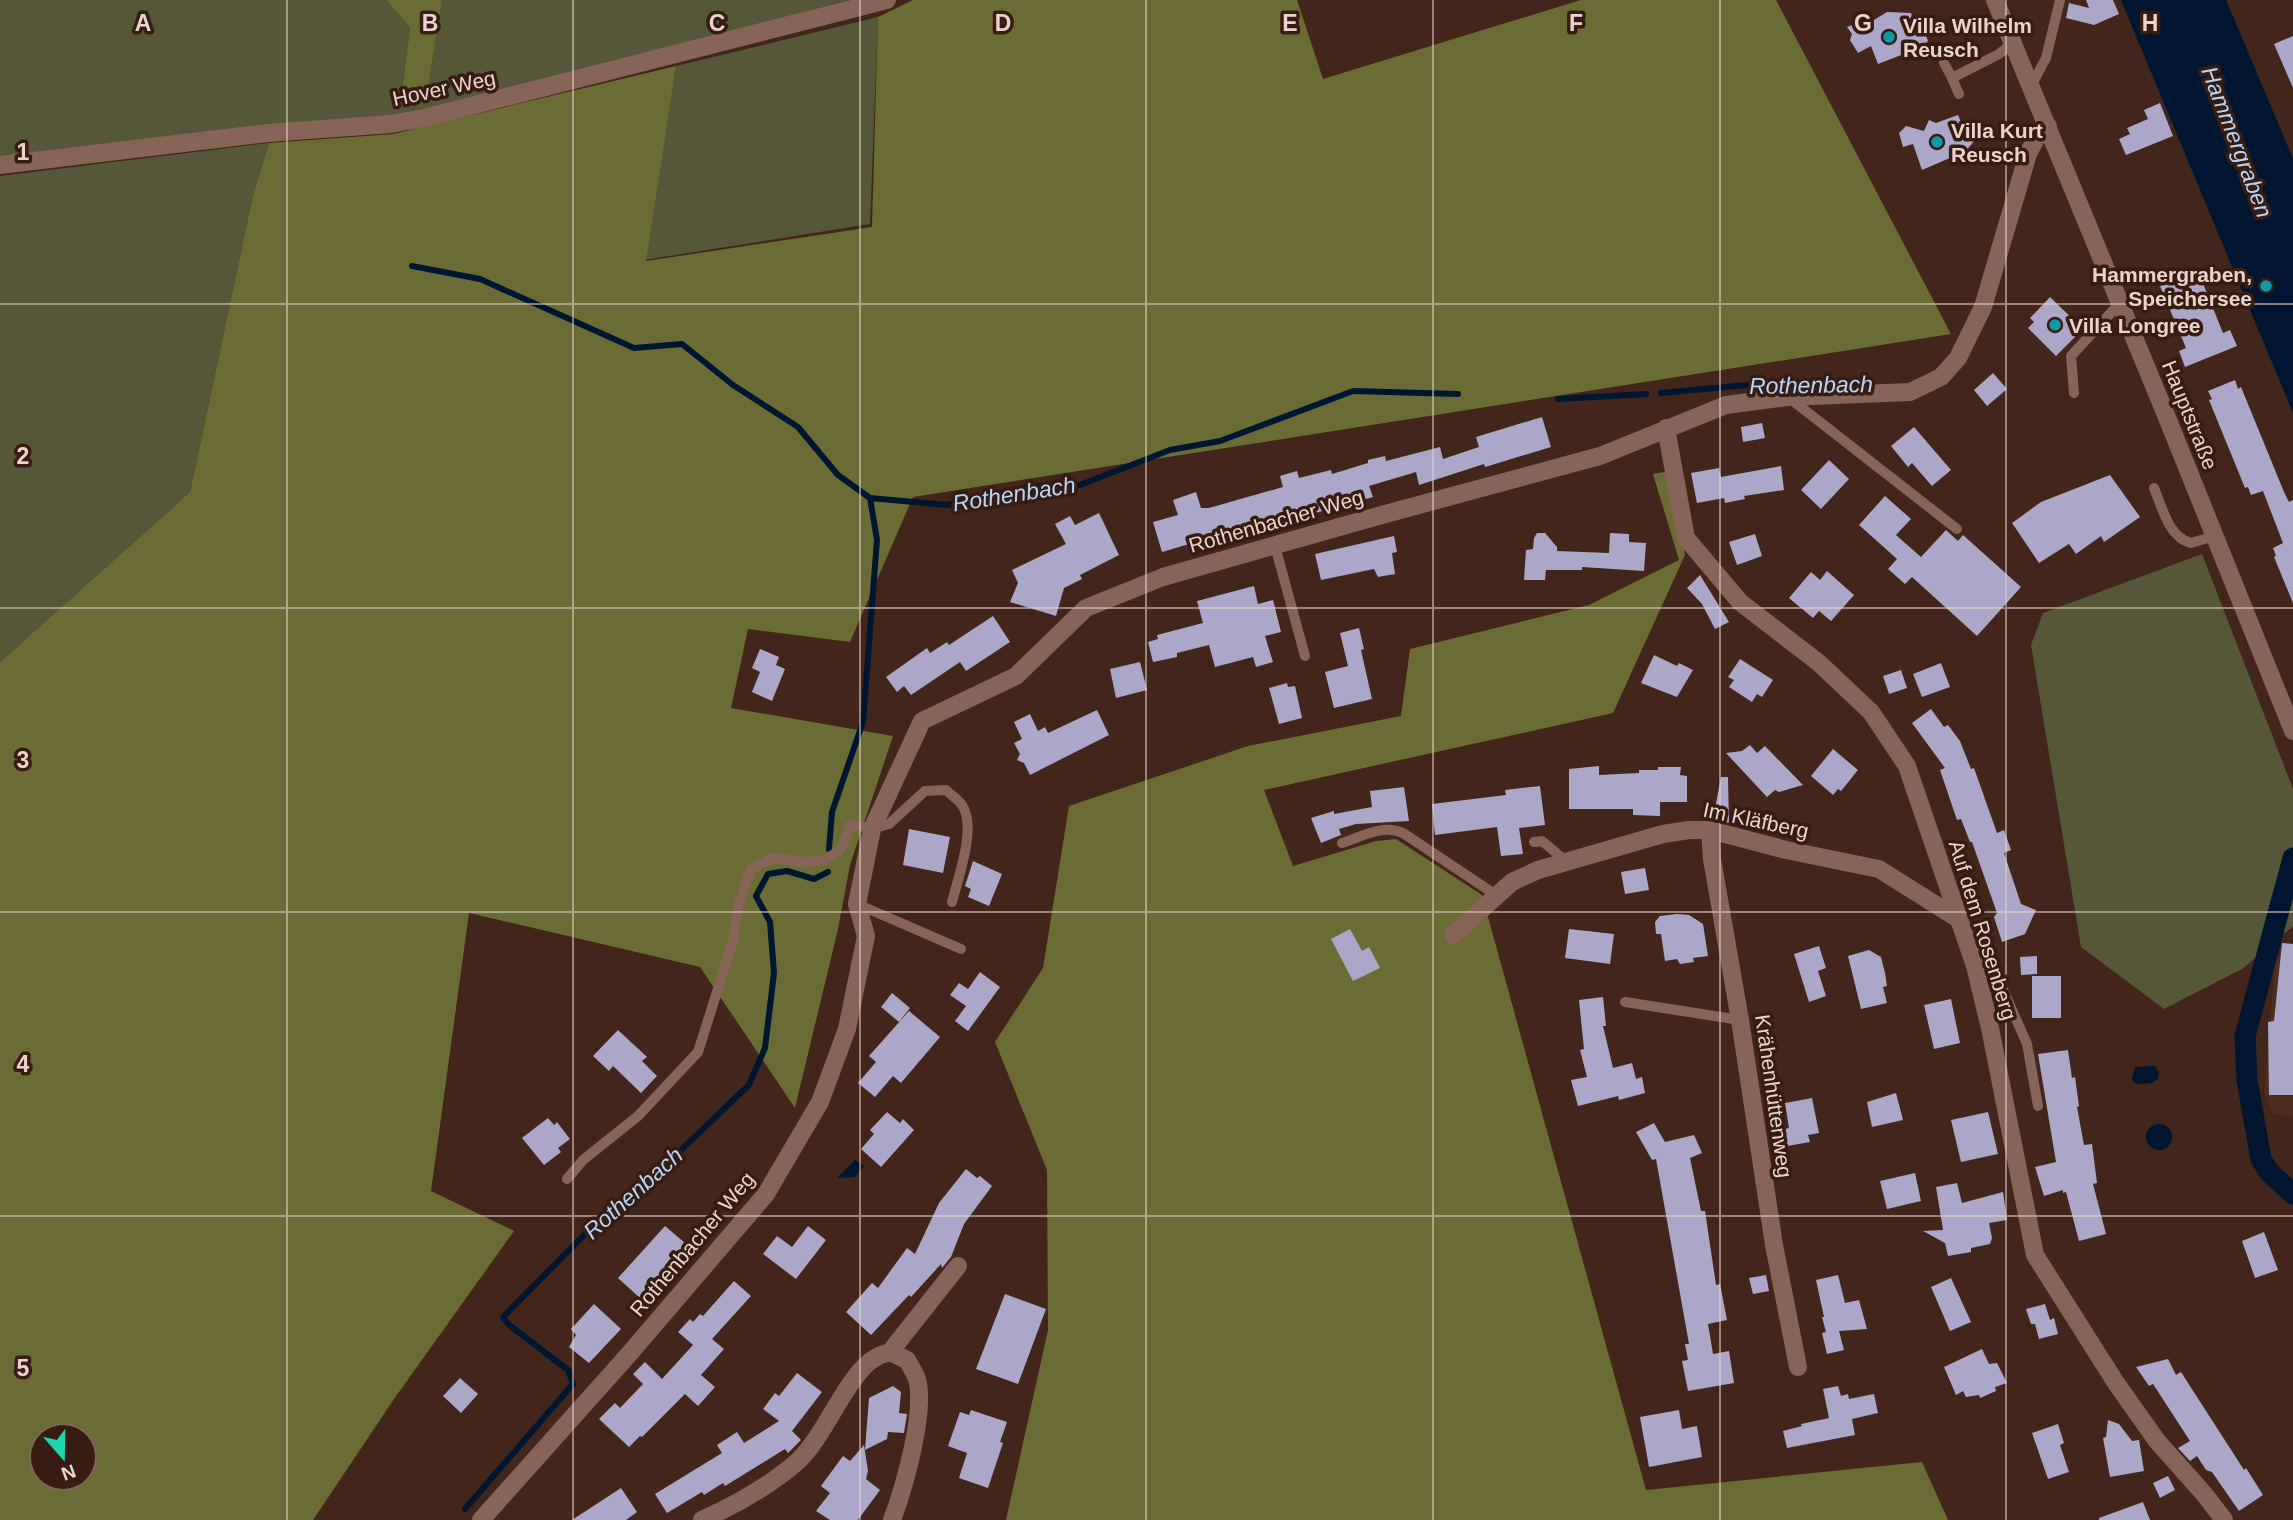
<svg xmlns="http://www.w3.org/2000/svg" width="2293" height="1520" viewBox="0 0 2293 1520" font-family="Arial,sans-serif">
<rect width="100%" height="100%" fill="#42251b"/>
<!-- built -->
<path fill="#4f2c20" d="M2293,944V1117L2273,1114L2264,1092L2276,957Z"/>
<!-- green -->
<path fill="#565739" d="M0,0H386L410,28L400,104L426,101L442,0H849L448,108L402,116L0,158Z
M878,17L870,224L644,260L676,66Z
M269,143L253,195L190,492L0,662V176Z
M2202,554L2293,789V926L2242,969L2164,1009L2081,947L2031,645L2043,613Z"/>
<!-- forest -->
<path fill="#6b6c35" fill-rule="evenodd" d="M386,0H442L426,101L400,105L410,28Z
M913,0H1297L1323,79L1581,0H1776L1951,334L913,497L850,642L748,629L731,708L893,736L850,865L838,929L795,1108L700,967L469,913L431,1191L514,1231L394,1399L313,1520H0V662L190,492L253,195L269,143L393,134L676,66L646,261L872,227L878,17ZM42,1436H84V1478H42Z
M1670,471L1685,555L1613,713L1264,790L1293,866L1376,841L1396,839L1482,895L1646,1490L1922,1462L1948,1520H1006L1048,1330L1047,1170L995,1042L1043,968L1069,806L1248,746L1401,716L1410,649L1589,605L1679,560L1653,474Z"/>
<!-- water -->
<path fill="#001530" d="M2121,0H2226L2289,149L2293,159V413Z
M2155,1066L2159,1073L2158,1079L2152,1083L2136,1084L2132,1080L2135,1067Z
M2146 1137a13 13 0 1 1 26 0a13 13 0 1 1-26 0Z
M855,1160L864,1166L855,1177L837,1178Z"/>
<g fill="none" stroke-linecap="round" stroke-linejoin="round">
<!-- stream -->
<path stroke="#001530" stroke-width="6" d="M412,266L480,279L634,348L682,344L733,385L798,427L838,475L870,498
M1661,393L1791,381L1858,386
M1558,399L1646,394
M829,849L832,812L863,722L877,540L870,498L947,505L1028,487L1080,485L1170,450L1220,441L1353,391L1458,394
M465,1509L573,1384L568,1370L509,1325L503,1317L593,1226L610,1218L749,1085L765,1048L774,973L770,922L756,896L768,874L787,871L814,879L828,872"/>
<!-- canal -->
<path stroke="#001530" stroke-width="21" d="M2293,858L2245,1036L2247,1080L2261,1159L2269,1172L2293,1194"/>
</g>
<!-- building -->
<path fill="#aca7c8" d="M2086,0H2113L2119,14L2094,25L2066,18L2069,3L2089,8Z
M1887,12L1911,13L1916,31L1923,28L1928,41L1922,47L1878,64L1871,46L1858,53L1850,40L1852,34L1847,27L1868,19L1869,23Z
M2293,36V88L2274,44Z
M2160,103L2173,136L2126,155L2119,139L2130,134L2127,128L2148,119L2144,110Z
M1958,115L1966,134L1974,141L1966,151L1922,170L1913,144L1903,147L1899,133L1906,126L1924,131L1929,120L1936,123Z
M2179,279L2191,285L2202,281L2223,333L2230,330L2237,346L2185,367L2179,351L2186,348L2160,286Z
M2050,297L2083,329L2056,356L2028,328L2034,322L2030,318Z
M1993,373L2007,389L1987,406L1974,390Z
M2235,380L2238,389L2241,387L2284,492L2289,502L2293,500V603L2274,557L2276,556L2273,548L2283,543L2263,491L2251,495L2248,487L2245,488L2209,400L2212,399L2208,391Z
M1542,417L1551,447L1485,467L1484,464L1419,485L1416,472L1369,486L1373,497L1207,543L1206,539L1162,552L1153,522L1178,515L1173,500L1196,492L1201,508H1209L1283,487L1280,476L1297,471L1299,478L1331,470L1332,474L1368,463V460L1385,456L1386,461L1440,447L1443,459L1479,447L1476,437Z
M1762,423L1765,438L1743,442L1741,427Z
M1914,427L1951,470L1932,486L1912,463L1908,467L1891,446Z
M1829,460L1849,479L1821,509L1801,490Z
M1781,466L1784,490L1744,496L1745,499L1725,503L1724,498L1697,503L1691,473L1719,468L1721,477Z
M2110,475L2140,517L2104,542L2101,536L2076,554L2069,544L2039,563L2012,523L2041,502Z
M1885,496L1911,519L1896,535L1921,557L1946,530L1958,541L1963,535L2021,587L1977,636L1912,577L1905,584L1888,569L1897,559L1859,525Z
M1099,513L1119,555L1080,575L1082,579L1064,588L1056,616L1010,602L1018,583L1012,570L1066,544L1055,524L1070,516L1075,525Z
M1537,533H1545L1557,547V551L1609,553L1610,533L1629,534V542L1646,543L1644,571L1582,567V570H1546L1545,580H1524L1526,550L1533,549L1534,538Z
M1755,534L1762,556L1737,565L1729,542Z
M1394,536L1397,552L1392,553L1395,574L1378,577L1374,569L1321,580L1315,554Z
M1827,571L1854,595L1831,621L1819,611L1813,618L1789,598L1811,572L1820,580Z
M1700,575L1729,622L1715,629L1702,604L1687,588Z
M1254,586L1258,604L1273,600L1281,632L1265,636L1273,662L1256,667L1253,657L1215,667L1209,645L1177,653V657L1153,662L1148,642L1158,639L1157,635L1203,623L1197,601Z
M993,616L1010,642L966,671L960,662L911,695L904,686L897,692L886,677L927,648L930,653L947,642L949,645Z
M1359,628L1364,649L1361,650L1372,699L1334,708L1325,672L1348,666L1340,633Z
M760,649L779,657L776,665L785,669L772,701L752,692L760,672L752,668Z
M1654,655L1677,666L1679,663L1693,670L1677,697L1641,683Z
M1740,659L1773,680L1762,697L1757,694L1752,702L1729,687L1734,680L1728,677Z
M1140,662L1147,690L1116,698L1110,669Z
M1941,663L1950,687L1922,697L1913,674Z
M1901,670L1907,688L1889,694L1883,676Z
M1287,683L1288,687L1295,686L1302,718L1279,724L1269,688Z
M1931,709L1944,727L1948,725L1960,741L1971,769L1974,768L1997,833L2004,830L2011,850L2004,853L2021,904L2036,910L2025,934L2002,942L1994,917L1997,913L1972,842H1970L1961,819L1957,820L1940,770L1945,768L1912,723Z
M1097,710L1109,735L1030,775L1024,763L1017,760L1020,754L1014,743L1022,739L1014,722L1030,714L1038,731L1045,727L1048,733Z
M1750,745L1757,753L1765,746L1803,785L1779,792L1775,790L1767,797L1726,753L1742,751Z
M1833,749L1858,770L1841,791L1838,789L1833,795L1811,776Z
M1599,766V775L1639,773V770H1658V767H1681L1680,775L1687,776V802H1660V816L1633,815V809H1569V769Z
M1721,777H1728L1729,823L1713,819Z
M1540,786L1545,825L1519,828L1523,854L1501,856L1497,827L1435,835L1432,804L1506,795L1505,790Z
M1404,787L1409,821L1356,824L1339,829L1341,835L1321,843L1311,818L1334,811V814L1372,807L1370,791Z
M909,829L950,837L943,873L903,865Z
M973,861L1002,874L989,906L968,897L971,889L965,886Z
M1645,868L1649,890L1625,894L1621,872Z
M1677,914L1689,915L1703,924L1708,956L1693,958L1694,962L1680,964L1677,959L1665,961L1661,934H1656L1655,922L1660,916Z
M1350,929L1362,951L1369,947L1380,968L1353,981L1331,939Z
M1569,929L1614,934L1610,964L1565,958Z
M2282,943L2293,944V1095H2269L2268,1022L2274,1021Z
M1819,946L1826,968L1818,971L1826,996L1809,1002L1794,954Z
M1869,950L1881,957L1885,973L1887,986L1883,987L1887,1003L1861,1009L1848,956Z
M2037,956V974L2021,975L2020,957Z
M980,972L1000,987L968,1031L955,1021L966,1006L950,995L959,983L968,989Z
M2032,976H2061V1018H2032Z
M892,993L910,1008L899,1022L881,1007Z
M1603,997L1606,1026H1603L1613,1068L1632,1063L1636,1079L1642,1077L1645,1093L1619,1100L1618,1096L1578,1106L1571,1080L1587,1077L1580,1050L1584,1049L1579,1000Z
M1951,999L1960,1043L1934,1049L1924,1005Z
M909,1011L940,1037L901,1083L893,1076L875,1097L858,1083L876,1062L869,1056Z
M618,1030L647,1057L642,1061L657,1076L641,1093L613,1066L609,1071L593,1056Z
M2068,1050L2072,1078L2075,1077L2079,1106L2077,1107L2084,1145L2092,1144L2097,1183L2093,1184L2106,1234L2079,1241L2066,1192L2063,1193V1190L2044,1196L2035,1167L2056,1162L2038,1054Z
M1896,1093L1903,1120L1872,1127L1867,1102Z
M1812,1098L1819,1133L1808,1135L1810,1142L1777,1148L1774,1131L1789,1128L1785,1103Z
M887,1112L900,1123L903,1119L914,1130L881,1167L861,1149L874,1134L870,1130Z
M1988,1112L1998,1154L1961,1162L1951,1120Z
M548,1118L554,1125L557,1122L570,1139L558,1148L561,1152L544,1165L522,1138Z
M1654,1123L1665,1142L1694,1135L1702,1153L1690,1158L1701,1211H1705L1716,1285L1720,1284L1727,1320L1708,1324L1713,1354L1729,1351L1734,1383L1688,1391L1682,1361L1688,1360L1685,1344H1689L1656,1159L1652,1160L1636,1132Z
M966,1169L977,1178L980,1176L992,1186L964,1224L951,1257L942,1268L941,1264L911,1297L909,1295L871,1335L846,1312L872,1283L878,1288L907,1248L915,1254L939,1203Z
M1915,1173L1921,1201L1887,1209L1880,1181Z
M1957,1183L1962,1203L2003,1192L2007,1220L1989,1223L1992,1238L1990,1244L1971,1248V1252L1948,1256L1945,1243L1923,1231L1943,1230L1936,1187Z
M665,1226L692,1249L666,1279L661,1274L640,1298L618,1278Z
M808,1226L826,1240L796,1279L763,1254L777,1236L792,1247Z
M2264,1232L2278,1270L2255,1278L2242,1241Z
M1766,1275L1769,1291L1753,1294L1749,1278Z
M1838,1275L1845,1303L1859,1300L1867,1329L1839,1331L1844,1350L1827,1354L1822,1333L1826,1332L1822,1317H1824L1816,1280Z
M1951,1278L1971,1322L1950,1331L1931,1287Z
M734,1281L751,1296L712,1339L724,1349L701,1375L715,1387L698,1406L685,1394L642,1437L640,1436L629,1447L599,1419L615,1403L620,1408L643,1384L633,1374L645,1362L662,1379L693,1345L678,1332L690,1319L693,1322L700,1314L703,1316Z
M1005,1294L1046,1309L1018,1384L976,1369Z
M594,1304L621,1329L589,1363L569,1347L576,1335L571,1329Z
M2045,1304L2050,1320L2054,1318L2058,1334L2039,1339L2035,1324H2031L2026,1309Z
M1982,1349L1989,1364L1997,1363L2007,1383L1995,1387L1996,1391L1980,1398L1979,1395L1966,1397L1963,1391L1956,1395L1944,1367Z
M2168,1359L2176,1375L2181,1372L2244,1470L2246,1468L2263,1495L2239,1511L2212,1472L2206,1470L2197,1456L2190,1461L2178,1448L2190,1441L2153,1384L2149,1386L2136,1367Z
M797,1373L822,1392L792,1431L801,1440L788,1453L785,1449L725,1486L723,1483L704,1495L702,1492L667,1513L655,1494L722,1453L717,1445L737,1432L744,1443L779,1421L763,1409L775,1393L779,1396Z
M460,1378L478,1394L461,1413L443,1396Z
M893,1386L901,1392L899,1413L907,1414L904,1433L888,1432L887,1439L865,1450L869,1398Z
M1838,1386L1841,1396L1848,1394L1849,1399L1874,1394L1878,1413L1852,1419L1855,1435L1787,1448L1783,1431L1802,1426L1801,1424L1829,1418L1823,1389Z
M971,1410L1007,1422L1000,1442L1003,1443L988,1488L959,1478L967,1453L948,1446L960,1412L969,1415Z
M1679,1410L1682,1429L1697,1426L1702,1457L1649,1467L1640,1417Z
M2108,1420L2119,1424L2132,1441L2139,1440L2144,1471L2110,1477L2103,1438L2106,1437Z
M2058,1424L2064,1443L2060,1445L2069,1472L2048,1479L2032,1433Z
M864,1445L868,1471L866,1479L880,1490L858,1520H830L816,1511L830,1493L821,1486L843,1456L850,1461Z
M2168,1476L2175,1490L2160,1498L2153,1483Z
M621,1488L637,1512L626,1520H572Z
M2143,1502L2150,1520H2099V1518Z"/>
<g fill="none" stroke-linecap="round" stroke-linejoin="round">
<!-- lane -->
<path stroke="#866558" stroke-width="10" d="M1944,63L1952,78L1999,54L2013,43
M1952,78L1959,94
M2031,86L2046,58L2060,0
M2074,393L2071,356L2120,303
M1788,397L1957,529
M2154,488C2162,507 2169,538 2191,543L2215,536
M1275,546L1305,656
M1534,842L1542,841L1567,862
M1342,843C1363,836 1383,824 1403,833L1496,895
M857,904L961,949
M1972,956H1984L1998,978L2027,1044L2038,1106
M1625,1002L1740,1020
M567,1179L583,1160L638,1116L698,1052L733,941L738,907L751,869L773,858L803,862L825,860L841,849L851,824L872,829L889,824L925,791L946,790C951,795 959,800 962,805C977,827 958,878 952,902"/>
<!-- street -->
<path stroke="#866558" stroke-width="18" d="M0,165L268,133L391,124L424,118L887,0
M1666,428L1686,538L1740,602L1819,663L1871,712L1907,766L1975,966L1990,1028L2035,1255L2116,1383L2157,1441L2205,1495L2224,1520
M1710,830L1712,859L1740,1020L1774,1245L1798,1367
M1453,935L1512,882L1538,870L1663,834L1689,830H1710L1786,850L1879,869L1960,920
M890,1352L958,1266
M481,1520L630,1353L766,1194L820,1102L847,1029L866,936L857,904L872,829L922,721L1016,676L1086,608L1163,577L1378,516L1600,456L1726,405L1788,397L1910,392L1941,377L1958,358L1983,307L2028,154L2036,138L2048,126
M702,1520C735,1505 771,1485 798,1461C825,1436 848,1373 875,1358C879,1355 885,1354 890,1352L907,1360C910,1366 915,1373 917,1379C926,1412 904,1488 892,1520"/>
<!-- secondary -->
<path stroke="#866558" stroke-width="18" d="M1995,0L2166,415L2293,731"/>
</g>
<!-- grid -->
<path fill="none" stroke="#e7d4cc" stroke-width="2" stroke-opacity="0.55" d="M287,0V1520M573,0V1520M860,0V1520M1146,0V1520M1433,0V1520M1720,0V1520M2006,0V1520M0,304H2293M0,608H2293M0,912H2293M0,1216H2293"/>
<!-- markers -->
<g fill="#0f9aa8" stroke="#371c11" stroke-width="2.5">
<circle cx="1889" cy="37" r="7"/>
<circle cx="1937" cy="142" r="7"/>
<circle cx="2266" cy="286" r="7"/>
<circle cx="2055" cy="325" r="7"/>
</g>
<g text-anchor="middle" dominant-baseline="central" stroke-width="7" stroke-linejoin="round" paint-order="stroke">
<!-- poi labels -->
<g font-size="21" font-weight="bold" fill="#e7d4cc" stroke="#371c11" text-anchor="start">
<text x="1903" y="25">Villa Wilhelm<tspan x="1903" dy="24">Reusch</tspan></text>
<text x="1951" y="130">Villa Kurt<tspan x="1951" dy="24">Reusch</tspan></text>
<text x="2252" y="274" text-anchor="end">Hammergraben,<tspan x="2252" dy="24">Speichersee</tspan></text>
<text x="2069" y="325">Villa Longree</text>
</g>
<!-- street labels -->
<g font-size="21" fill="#e7d4cc" stroke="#371c11">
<text transform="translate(444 88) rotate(-12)">Hover Weg</text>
<text transform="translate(2190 415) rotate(68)">Hauptstraße</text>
<text transform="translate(1276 521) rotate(-16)">Rothenbacher Weg</text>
<text transform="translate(1756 820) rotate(12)">Im Kläfberg</text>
<text transform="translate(1983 930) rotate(73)">Auf dem Rosenberg</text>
<text transform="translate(1774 1096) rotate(82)">Krähenhüttenweg</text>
<text transform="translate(692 1244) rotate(-50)">Rothenbacher Weg</text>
</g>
<!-- water labels -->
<g font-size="23" font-style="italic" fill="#b5d5fc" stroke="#371c11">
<text transform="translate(2237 142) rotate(69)">Hammergraben</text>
<text transform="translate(1811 385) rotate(-1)">Rothenbach</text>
<text transform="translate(1014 494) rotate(-9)">Rothenbach</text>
<text transform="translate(633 1193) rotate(-42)">Rothenbach</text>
</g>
</g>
<g font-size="23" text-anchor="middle" font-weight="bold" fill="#e7d4cc" stroke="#371c11" stroke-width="7" stroke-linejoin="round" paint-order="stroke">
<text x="143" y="31">A</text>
<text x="430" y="31">B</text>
<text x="717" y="31">C</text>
<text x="1003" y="31">D</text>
<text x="1290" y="31">E</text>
<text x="1576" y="31">F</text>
<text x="1863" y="31">G</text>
<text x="2150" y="31">H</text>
<text x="23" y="160">1</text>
<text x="23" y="464">2</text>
<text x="23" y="768">3</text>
<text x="23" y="1072">4</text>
<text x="23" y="1376">5</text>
</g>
<!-- north arrow -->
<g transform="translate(63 1457) rotate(160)"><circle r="33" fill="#371c11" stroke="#7d665c" stroke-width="2"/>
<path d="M0-5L12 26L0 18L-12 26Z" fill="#1dd5b1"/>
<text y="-10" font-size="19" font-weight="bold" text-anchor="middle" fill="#e7d4cc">N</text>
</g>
</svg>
